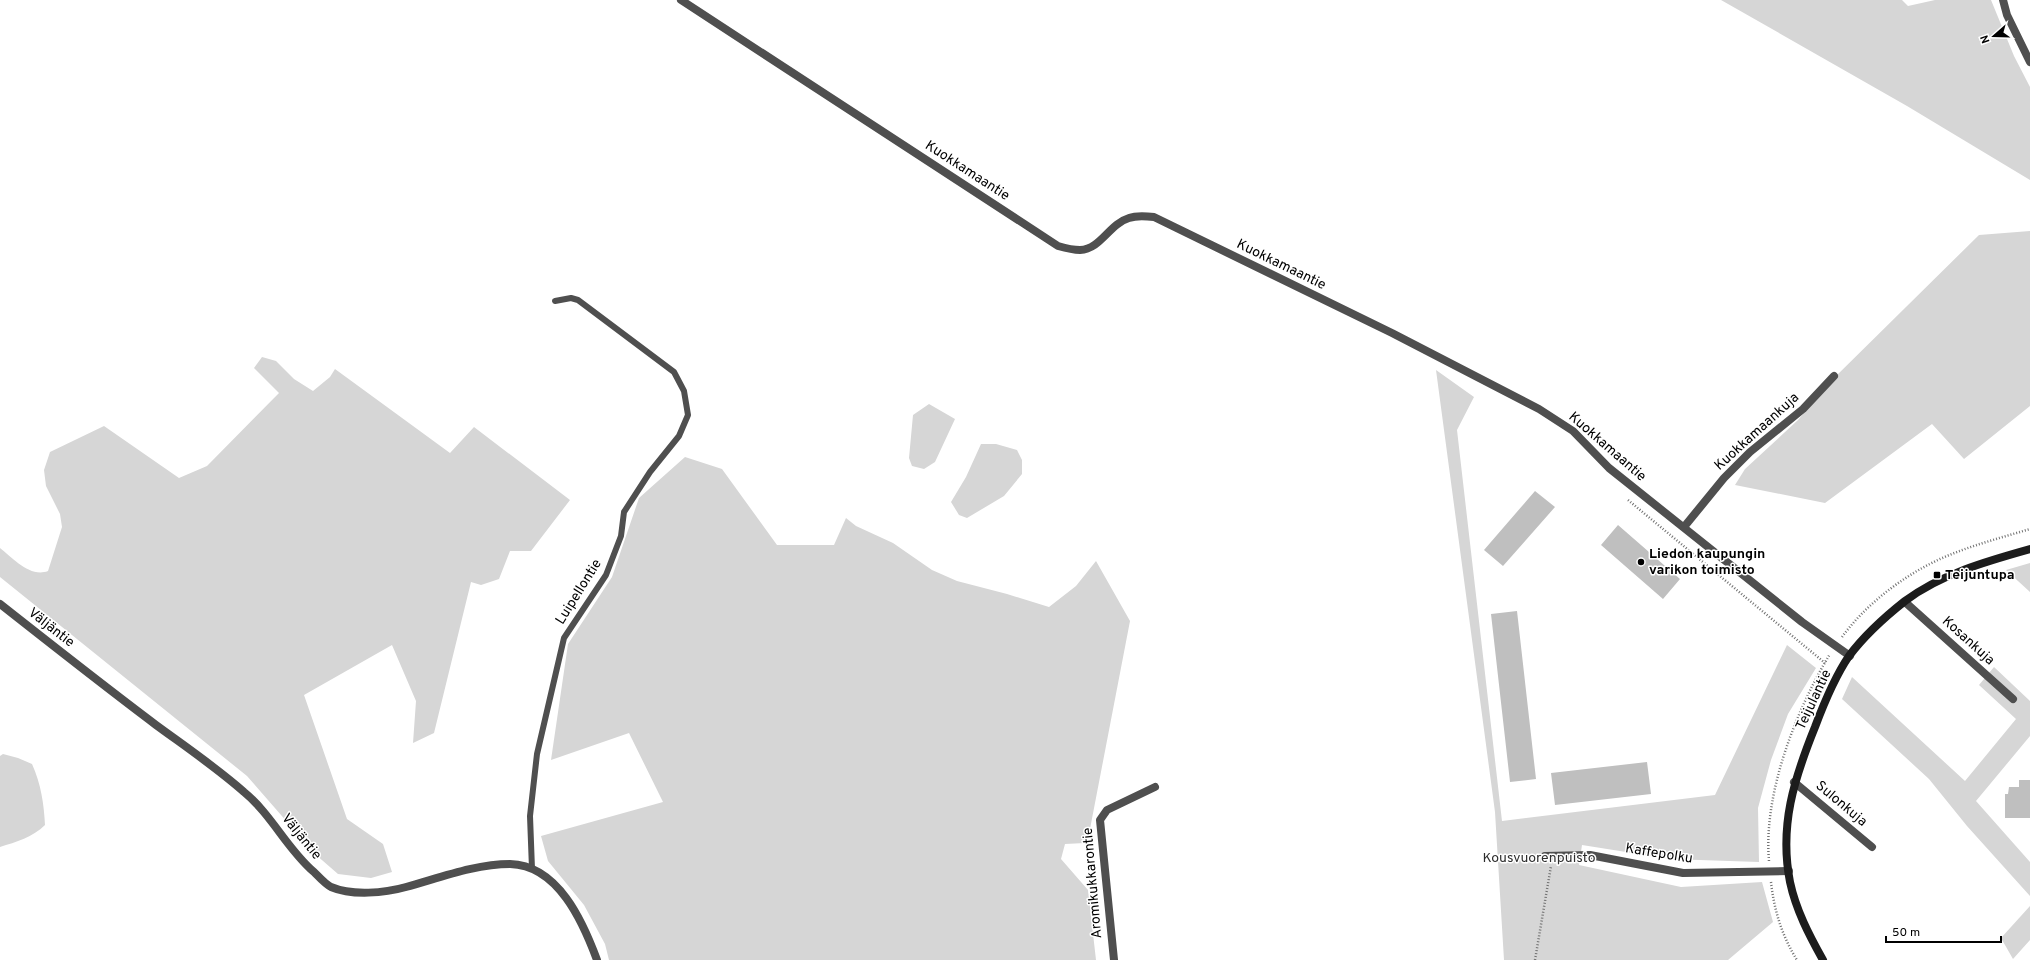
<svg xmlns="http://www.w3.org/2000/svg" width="2030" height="960" viewBox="0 0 2030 960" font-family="Overpass,sans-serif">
<rect width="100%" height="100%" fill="#fff"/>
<!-- green -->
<path fill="#d6d6d6" d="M1721,0H1902L1908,6L1935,0H1991L2014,56L2030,87V180L1907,106Z
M2030,231V406L1964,459L1932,424L1825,503L1735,485L1745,469L1798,420L1833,379L1979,235Z
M262,357L276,361L294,379L313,391L330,377L335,369L450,453L474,427L570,500L531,551H510L499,579L481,585L471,582L434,733L413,743L416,701L392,645L304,695L347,819L383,844L392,872L371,878L338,874L315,854L247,776L0,577V548C13,558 30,578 48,571L62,527L60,514L46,486L44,470L50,452L104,426L179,478L207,466L279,393L254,368Z
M1436,370L1474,397L1457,430L1502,821L1715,795L1787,645L1816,668L1788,714L1771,760L1758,808L1759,862L1670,859L1582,845L1579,865L1681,887L1762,882L1773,922L1728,960H1504L1495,812Z
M929,404L955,419L935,462L924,469L912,466L909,458L913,415Z
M996,444L1017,450L1022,460V474L1004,496L967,518L959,515L951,502L966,477L981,444Z
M685,457L722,469L777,545H834L846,518L856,526L893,543L932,570L957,581L1007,594L1049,607L1076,586L1096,561L1130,621L1090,829L1085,843L1065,844L1061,859L1088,890L1096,960H609L605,944L584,905L548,861L541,836L663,802L629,733L551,760L568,644L612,577L639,498Z
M2030,563V592L2006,570Z
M1994,667L2030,701V736L1976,801L2030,862V896L1967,826L1929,779L1842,699L1852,677L1965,781L2016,719L1979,685Z
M3,754L18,758L32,764C41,784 44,804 45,825C33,837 16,842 0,847V756Z
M2030,906V940L2013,959L2001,938Z"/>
<!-- building -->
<path fill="#bfbfbf" d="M1535,491L1555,507L1503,566L1484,550Z
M1618,525L1680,579L1663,599L1601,545Z
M1517,611L1536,779L1510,782L1491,614Z
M1647,762L1651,794L1555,805L1551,773Z
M2019,780H2030V818H2005V794H2008L2009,787H2019Z"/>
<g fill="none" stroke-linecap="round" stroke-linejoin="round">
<!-- path -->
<path stroke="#717171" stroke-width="2.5" stroke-dasharray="1 2" stroke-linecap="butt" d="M1628,500L1825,663
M1842,637C1866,604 1903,576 1940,559C1969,546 2000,538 2030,529
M1769,861C1763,794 1796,710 1830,654
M1771,882C1774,910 1782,936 1797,960
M1535,960L1551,866"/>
<!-- lane -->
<path stroke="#4f4f4f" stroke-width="6" d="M532,869L530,816L537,754L564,638L606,575L621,536L624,512L650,472L679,436L688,415L684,391L674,372L578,300L571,298L555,301"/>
<!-- street -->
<path stroke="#4f4f4f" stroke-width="8" d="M681,0L1058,246C1065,248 1073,250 1080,250C1101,249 1109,224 1129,218C1137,215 1146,216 1154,217L1392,333L1539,409L1573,431L1609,468L1802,622L1850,656
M2003,0L2007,15L2030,62
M1684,527L1724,478L1750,452L1803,409L1834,376
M1905,602L2013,699
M0,604C52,645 104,686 156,725C186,747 217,768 244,792C272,815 287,849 314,872C319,877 325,884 331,887C352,896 385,893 406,887C439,878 476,864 510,864C558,865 583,922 597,960
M1794,782L1872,847
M1545,856L1590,855L1683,873L1789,871
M1114,960L1100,820L1107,810L1155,787"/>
<!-- secondary -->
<path stroke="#1c1c1c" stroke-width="8" d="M1823,960C1809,935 1796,910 1790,882C1779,826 1794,779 1815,727C1824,703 1834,678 1849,656C1864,636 1886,616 1905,601C1941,574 1987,561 2030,549"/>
</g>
<!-- markers -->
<g fill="#000" stroke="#fff" stroke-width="1.5">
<circle cx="1641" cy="562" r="4"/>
<rect x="1933" y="571" width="8" height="8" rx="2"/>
</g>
<g text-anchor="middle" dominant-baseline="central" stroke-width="3" stroke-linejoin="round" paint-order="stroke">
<!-- street labels -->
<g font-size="14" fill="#000" stroke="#fff">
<text transform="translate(967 171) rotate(33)">Kuokkamaantie</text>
<text transform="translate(1281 265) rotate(26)">Kuokkamaantie</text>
<text transform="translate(1757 432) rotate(-42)">Kuokkamaankuja</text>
<text transform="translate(1607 447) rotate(41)">Kuokkamaantie</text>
<text transform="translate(579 592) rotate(-58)">Luipellontie</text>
<text transform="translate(51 628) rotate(38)">Väljäntie</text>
<text transform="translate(1968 641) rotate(42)">Kosankuja</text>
<text transform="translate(1814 700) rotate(-65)">Teijulantie</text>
<text transform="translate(1841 804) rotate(40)">Sulonkuja</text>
<text transform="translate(301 837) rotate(51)">Väljäntie</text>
<text transform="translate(1659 854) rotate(9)">Kaffepolku</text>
<text transform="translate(1093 883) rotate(-95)">Aromikukkarontie</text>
</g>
<!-- poi labels -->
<g font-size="14" font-weight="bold" fill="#000" stroke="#fff" text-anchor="start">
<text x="1649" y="554">Liedon kaupungin<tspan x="1649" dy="16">varikon toimisto</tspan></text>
<text x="1945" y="575">Teijuntupa</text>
</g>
<!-- park labels -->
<g font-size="14" fill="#2d2d2d" stroke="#fff">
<text x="1539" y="858">Kousvuorenpuisto</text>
</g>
</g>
<!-- north arrow -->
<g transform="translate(1994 36) rotate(250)" stroke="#ffffff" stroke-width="3" paint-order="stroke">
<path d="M0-3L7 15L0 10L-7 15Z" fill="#000000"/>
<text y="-6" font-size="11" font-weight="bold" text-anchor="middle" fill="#000000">N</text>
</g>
<!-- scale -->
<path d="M1886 936v6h115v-6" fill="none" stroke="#000000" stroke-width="2"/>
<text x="1892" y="936" font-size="12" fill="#000000" stroke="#ffffff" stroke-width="3" paint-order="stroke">50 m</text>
</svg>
